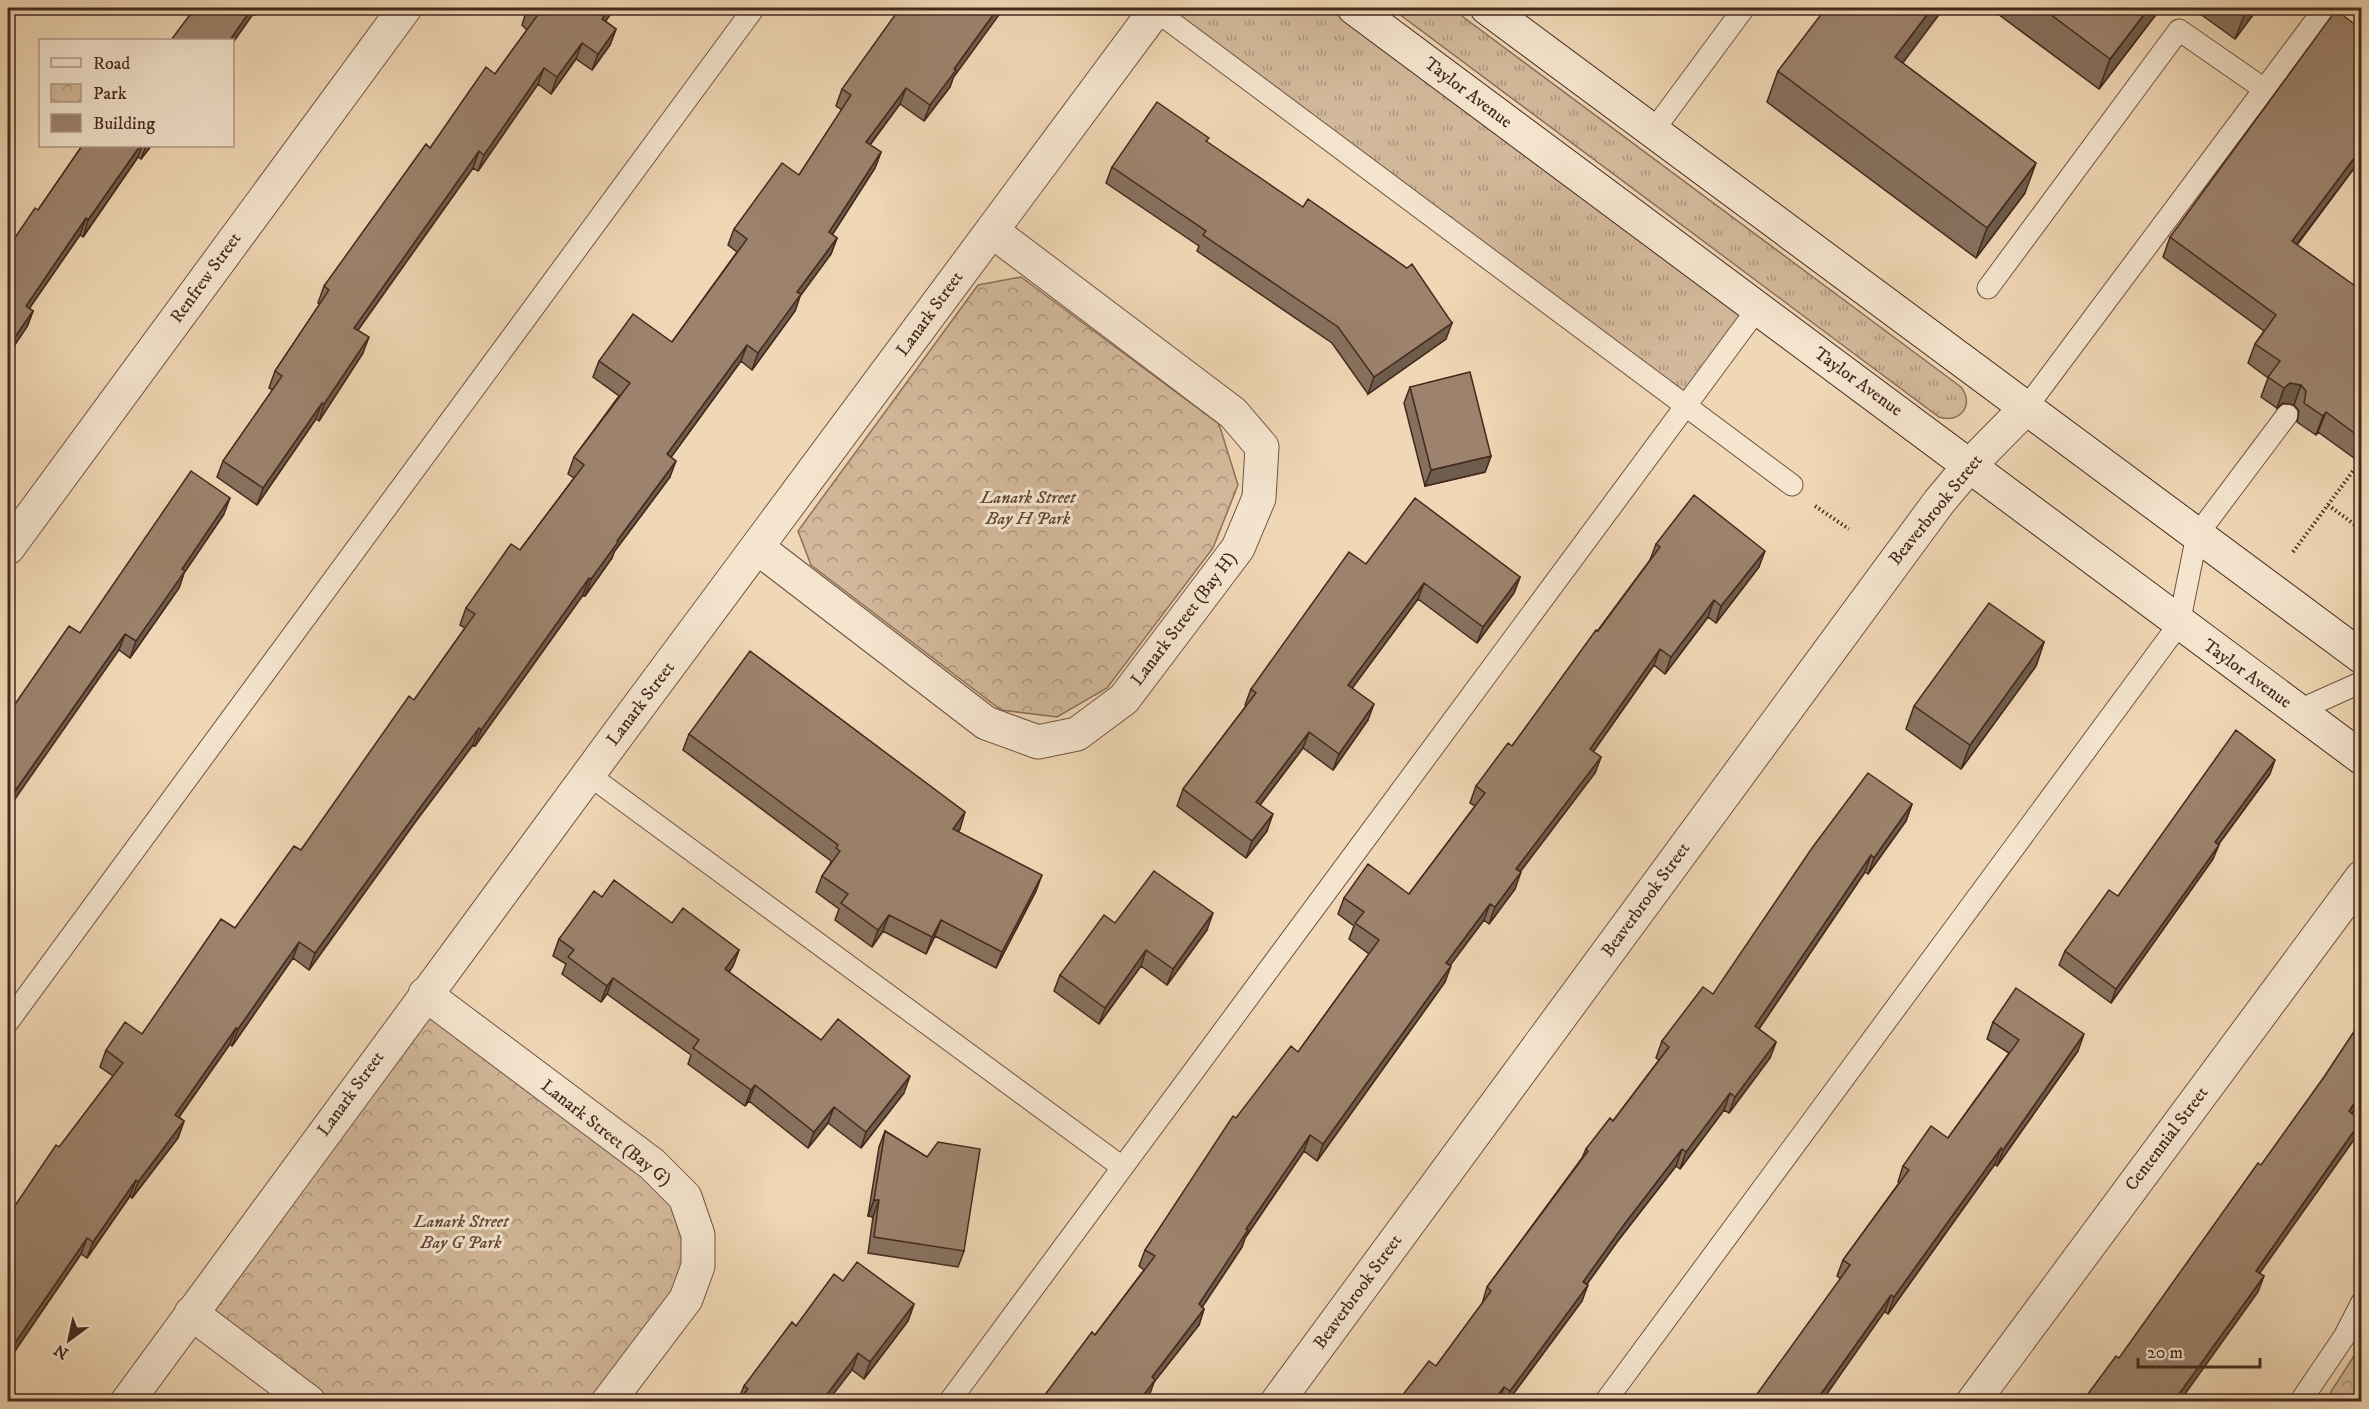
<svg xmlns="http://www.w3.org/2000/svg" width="2369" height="1409" viewBox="0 0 2369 1409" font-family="'IM FELL DW Pica',serif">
<defs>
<pattern id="grass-tufts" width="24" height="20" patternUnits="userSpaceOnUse" patternTransform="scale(1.5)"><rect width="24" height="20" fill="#d3b99b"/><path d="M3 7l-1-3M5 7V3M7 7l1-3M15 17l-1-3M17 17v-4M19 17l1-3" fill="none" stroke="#ad967e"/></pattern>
<pattern id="park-crowns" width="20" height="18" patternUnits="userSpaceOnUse" patternTransform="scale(1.5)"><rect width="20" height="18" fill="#d3b99b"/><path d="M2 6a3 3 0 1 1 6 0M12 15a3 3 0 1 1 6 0" fill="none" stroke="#ad967e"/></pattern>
</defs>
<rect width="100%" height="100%" fill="#f0d7b5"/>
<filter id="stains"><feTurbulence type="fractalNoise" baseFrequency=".00333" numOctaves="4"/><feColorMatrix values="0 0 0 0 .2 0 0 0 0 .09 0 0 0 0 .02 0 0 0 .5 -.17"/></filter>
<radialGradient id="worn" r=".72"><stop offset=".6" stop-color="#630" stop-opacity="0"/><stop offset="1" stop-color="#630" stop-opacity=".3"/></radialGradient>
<!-- grass -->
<path fill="url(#grass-tufts)" stroke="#8c715c" stroke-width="1.5" d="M1157,8H1354L1758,308L1685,405Z
M1391,8H1451L1961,387C1975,405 1960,424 1939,417Z"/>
<!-- park -->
<path fill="url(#park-crowns)" stroke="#8c715c" stroke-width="1.5" d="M1021,277L1219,424L1238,485L1213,548L1107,688L1057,717L1001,710L811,565L798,531L978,285Z
M425,994L652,1164L698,1266L608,1401H309L191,1313Z
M2361,1345V1401H2325Z"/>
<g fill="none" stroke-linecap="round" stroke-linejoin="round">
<!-- service casing -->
<g stroke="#6f5444" stroke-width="23">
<path id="service" d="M1155,10L1792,485
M1653,131L1744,8
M1988,288L2179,30L2264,89
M2026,408L2325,8
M2297,711L2362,682
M589,775L1122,1167
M8,1022L754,8
M949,1402L1758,308
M1605,1402L2179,624L2197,535L2287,415
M2300,1402L2344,1337L2362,1302"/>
</g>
<!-- minor casing -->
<g stroke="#6f5444" stroke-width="35">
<path id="minor" d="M8,548L405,8
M758,548L986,723L1038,742L1077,734L1124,699L1238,548L1259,498L1262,447L1233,413L992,231
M425,994L652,1164L685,1197L698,1235V1266L686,1299L608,1402
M191,1313L309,1402
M127,1402C467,935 813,472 1157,8
M1277,1402L1939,502L1970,465L2026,408
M1973,1402L2362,877"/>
</g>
<!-- secondary casing -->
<g stroke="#44291e" stroke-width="35">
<path id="secondary" d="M1354,8L2362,758
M1487,8L2362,657"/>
</g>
<!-- path -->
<path stroke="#44291e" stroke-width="4" stroke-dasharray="1.5 3" stroke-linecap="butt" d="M2328,505L2362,530
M1815,506L1849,529
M2293,552L2362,459
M2352,1402L2362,1389"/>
<!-- service -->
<use href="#service" stroke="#f5e5cf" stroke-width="21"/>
<!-- minor -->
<use href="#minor" stroke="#f5e5cf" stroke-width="33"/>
<!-- secondary -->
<use href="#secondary" stroke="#f5e5cf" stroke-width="33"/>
</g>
<!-- wall -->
<path fill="#87715e" stroke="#44291e" stroke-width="1.5" d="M195,8H260L255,15L253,14Z
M1641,8H1657L1651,15Z
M1990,8H2161L2099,89Z
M2192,8H2258L2235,39Z
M527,9L605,21L616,29L610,45L592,70L576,59L551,94L538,84L478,171L473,168L358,330L363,353L319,421L316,419L257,505L217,477L223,461L273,390L269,388L275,371L320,304L318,303L324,286L430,148L495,74L527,30L522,25Z
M1902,63L2025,193L1976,258L1767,102L1778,71Z
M953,78L950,87L924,121L900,104L870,145L881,152L875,168L832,235L837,238L831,254L800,296L795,311L752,370L741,361L671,457L670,477L614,552L612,558L585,596L583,595L475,746L473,745L416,821L309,970L293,958L232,1046L230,1044L179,1117L184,1121L178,1138L132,1198L130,1196L87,1258L81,1254L8,1361V1216L113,1076L100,1067L106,1050L142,1034L235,928L301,850L414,700L465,628L460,625L466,608L520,550L574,478L568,474L574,457L619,396L593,377L599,361L672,342L737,252L728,245L734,229L799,175L842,110L836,106L842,89Z
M1207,142L1446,339L1368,394L1332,343L1197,251L1199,246L1106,183L1112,167Z
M82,146H151L141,159L138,157L83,237L80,235L29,308L33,311L27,327L38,210Z
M2361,159L2297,245L2361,305V463L2318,432L2316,435L2297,422L2299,411L2294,405L2283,403L2277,408L2261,397L2268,378L2248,363L2255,344L2264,331L2163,257L2170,237Z
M1410,387L1491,456L1485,472L1425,486L1404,403Z
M224,514L184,573L179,588L130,658L119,650L13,707L80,633Z
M1656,544L1759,567L1716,623L1708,617L1665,674L1654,665L1593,752L1601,757L1595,773L1520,872L1515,889L1489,924L1484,920L1450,965L1445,982L1317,1161L1304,1151L1245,1238L1242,1247L1202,1307L1204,1309L1199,1325L1154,1382L1149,1396L1145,1401H1042L1044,1396L1095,1335L1144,1270L1139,1266L1145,1250L1236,1118L1298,1052L1369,954L1349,939L1354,926L1338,914L1344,898L1409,894L1475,806L1470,803L1476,786L1512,746L1650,560Z
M1366,564L1520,577L1514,593L1477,643L1418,599L1352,688L1368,720L1333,770L1303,748L1260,805L1267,831L1246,858L1177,806L1183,789L1246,706L1245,705L1251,689Z
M2044,642L2036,666L1961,769L1906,729L1914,706Z
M689,734L960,829L958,831L1036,891L996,968L935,936L926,954L883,931L872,947L835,920L839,909L816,892L822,876L830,864L831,861L683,750Z
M2270,774L2218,845L2213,859L2111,1003L2059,965L2065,951L2118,896Z
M1912,804L1906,821L1868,874L1865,872L1759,1029L1776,1042L1770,1058L1729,1113L1724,1110L1680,1169L1676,1166L1617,1242L1587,1284L1582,1301L1508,1401H1398L1436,1366L1482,1304L1487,1287L1582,1158L1586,1149L1613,1121L1659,1060L1656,1058L1662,1041L1713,994Z
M602,897L672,923L739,950L733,966L729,972L821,1040L904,1093L861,1148L828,1123L808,1148L749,1101L745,1106L688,1064L691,1055L607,994L601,1002L562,974L566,964L553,956L559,939Z
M1115,923L1207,930L1167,985L1141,966L1099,1024L1054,991L1060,975Z
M1993,1022L2078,1051L1997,1166L1995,1164L1888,1314L1837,1276L1843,1260L1899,1183L1898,1182L1903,1166L1948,1138L2009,1053L1987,1039Z
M885,1131L927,1157L964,1251L958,1267L868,1253L873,1217L868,1216L879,1147Z
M843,1281L914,1304L908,1321L864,1379L852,1370L738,1400L744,1386L796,1326Z"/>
<!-- shaded-wall -->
<path fill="#6e5c4c" stroke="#44291e" stroke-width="1.5" d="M252,8H256L253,14L232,44V40H230Z
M610,8H615L596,35L602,19Z
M998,8H1004L953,78L950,87L924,121L930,105L954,69Z
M1654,8H1657L1651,15Z
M1932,8H1944L1884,88L1895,57Z
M2149,8H2161L2099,89L2110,59Z
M2247,8H2258L2235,39Z
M616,29L610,45L592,70L598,54Z
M582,43L576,59L551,94L557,77Z
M544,68L538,84L478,171L484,155Z
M906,88L900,104L860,158L866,142Z
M140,146H142L138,157L83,237L88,220Z
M146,146H151L141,159Z
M2361,149V159L2284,261L2292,241Z
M479,151L473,168L348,344L354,328Z
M881,152L875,168L823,249L829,232Z
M2036,163L2025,193L1976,258L1987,228Z
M86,218L80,235L20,322L26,306Z
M837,238L831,254L800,296L795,311L752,370L758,353L797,292Z
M33,311L27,327L8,355V347Z
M1452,323L1446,339L1368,394L1374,377Z
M369,337L363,353L319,421L324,404Z
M747,345L741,361L661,471L667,454Z
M2290,383L2301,385L2294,405L2283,403L2277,408L2284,388Z
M322,403L316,419L257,505L263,488Z
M2326,412L2318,432L2316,435L2323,416Z
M1491,456L1485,472L1425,486L1431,470Z
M676,461L670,477L614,552L612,558L585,596L591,579L617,541Z
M230,498L224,514L184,573L179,588L130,658L136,641L182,569Z
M1765,551L1759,567L1716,623L1721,606Z
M1520,577L1514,593L1477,643L1483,627Z
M589,578L583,595L475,746L481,730Z
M1424,583L1418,599L1342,702L1348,685Z
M1714,600L1708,617L1665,674L1671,657Z
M125,634L119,650L8,809V801Z
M2044,642L2036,666L1961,769L1970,745Z
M1660,649L1654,665L1584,765L1590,749Z
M1374,704L1368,720L1333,770L1339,754Z
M479,728L473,745L416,821L309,970L315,953L422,805Z
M1309,732L1303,748L1250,818L1256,802Z
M1601,757L1595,773L1510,885L1516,869Z
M2275,760L2270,774L2210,856L2215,842Z
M1912,804L1906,821L1868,874L1874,858Z
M965,812L960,829L947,845L953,829Z
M1273,814L1267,831L1246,858L1252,841Z
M2219,845L2213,859L2111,1003L2116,989Z
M1871,855L1865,872L1750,1042L1755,1026Z
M1521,872L1515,889L1489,924L1495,907Z
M1042,875L1036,891L996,968L1002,952Z
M1490,904L1484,920L1440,979L1446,963Z
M1213,913L1207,930L1167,985L1173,969Z
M889,915L883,931L872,947L878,930Z
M941,920L935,936L926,954L932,937Z
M299,942L293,958L232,1046L238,1029Z
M739,950L733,966L719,985L725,969Z
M1146,950L1141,966L1099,1024L1105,1008Z
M1451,966L1445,982L1317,1161L1323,1144Z
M613,978L607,994L601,1002L607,986Z
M236,1028L230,1044L169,1131L175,1115Z
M2084,1034L2078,1051L1997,1166L2003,1150Z
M1776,1042L1770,1058L1729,1113L1735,1097Z
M910,1076L904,1093L861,1148L866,1132Z
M755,1085L749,1101L745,1106L751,1090Z
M1730,1093L1724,1110L1680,1169L1686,1152Z
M2361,1093V1100L2343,1127L2349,1111Z
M834,1107L828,1123L808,1148L814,1132Z
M184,1121L178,1138L132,1198L138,1182Z
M2361,1121L2356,1137L2250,1287L2256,1271Z
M1310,1135L1304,1151L1245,1238L1242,1247L1193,1321L1199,1304L1246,1229Z
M2001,1148L1995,1164L1888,1314L1894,1297Z
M1682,1149L1676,1166L1617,1242L1577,1298L1583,1282L1623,1226Z
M136,1180L130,1196L87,1258L93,1242Z
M874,1200H879L873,1217L868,1216Z
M87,1238L81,1254L8,1361V1353Z
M2264,1276L2258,1292L2180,1401H2174Z
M1588,1285L1582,1301L1508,1401H1506L1510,1391Z
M1891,1295L1885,1311L1822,1401H1816Z
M914,1304L908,1321L864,1379L870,1362Z
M1204,1309L1199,1325L1154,1382L1149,1396L1145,1401H1139L1152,1377Z
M858,1353L852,1370L828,1401H822Z
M1504,1387L1499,1401H1493Z"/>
<!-- building -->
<path fill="#9d836d" stroke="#44291e" stroke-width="1.5" d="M195,8H252L230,40H171Z
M529,8H610L602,19L616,29L598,54L582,43L557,77L544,68L484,155L479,151L354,328L369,337L324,404L322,403L263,488L223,461L282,376L275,371L329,290L324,286L426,144L430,148L486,67L495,74L537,16L527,9Z
M900,8H998L954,69L956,70L930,105L906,88L866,142L881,152L829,232L837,238L797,292L801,294L758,353L747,345L667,454L676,461L617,541L618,542L591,579L589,578L481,730L479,728L422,805L315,953L299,942L238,1029L236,1028L175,1115L184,1121L138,1182L136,1180L93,1242L87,1238L8,1353V1216L56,1145L59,1147L123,1063L106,1050L125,1022L142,1034L221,919L235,928L294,846L301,850L409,696L414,700L475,614L466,608L511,544L520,550L584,465L574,457L630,383L599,361L633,314L672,342L747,239L734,229L782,163L799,175L851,95L842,89Z
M1826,8H1932L1895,57L2036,163L1987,228L1778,71Z
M2042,8H2149L2110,59Z
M2336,10L2361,29V149L2292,241L2358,288L2356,299L2361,305V438L2326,412L2323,416L2304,403L2306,391L2301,385L2290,383L2284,388L2268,377L2280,361L2255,344L2276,315L2170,237Z
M1157,102L1209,138L1206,141L1303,207L1308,199L1407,268L1412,264L1452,323L1374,377L1338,327L1203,235L1206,231L1112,167Z
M82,146H140L88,220L86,218L26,306L33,311L8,347V248L35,208L38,210Z
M1470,372L1491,456L1431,470L1410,387Z
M191,471L230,498L182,569L185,571L136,641L125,634L8,801V710L11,705L13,707L69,626L80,633Z
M1694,495L1765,551L1721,606L1714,600L1671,657L1660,649L1590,749L1601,757L1516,869L1521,872L1495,907L1490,904L1446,963L1451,966L1323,1144L1310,1135L1246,1229L1248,1230L1199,1304L1204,1309L1152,1377L1155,1380L1139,1401H1051L1044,1396L1092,1332L1095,1335L1155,1256L1145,1250L1233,1116L1236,1118L1291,1046L1298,1052L1379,940L1355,923L1364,912L1344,898L1368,864L1409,894L1485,793L1476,786L1508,743L1512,746L1596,630L1598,631L1660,547L1656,544Z
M1415,498L1520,577L1483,627L1424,583L1348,685L1374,704L1339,754L1309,732L1256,802L1273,814L1252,841L1183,789L1256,693L1251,689L1349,552L1366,564Z
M1989,603L2044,642L1970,745L1914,706Z
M750,651L965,812L953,829L1042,875L1002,952L941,920L932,937L889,915L878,930L841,903L848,894L822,876L840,851L836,848L838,845L689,734Z
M2236,730L2275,760L2215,842L2219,845L2116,989L2065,951L2109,890L2118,896Z
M1868,773L1912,804L1874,858L1871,855L1755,1026L1776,1042L1735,1097L1730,1093L1686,1152L1682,1149L1623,1226L1583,1282L1588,1285L1510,1391L1504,1387L1493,1401H1398L1429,1361L1436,1366L1491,1291L1487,1287L1588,1151L1586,1149L1610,1118L1613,1121L1669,1047L1662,1041L1703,987L1713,994L1812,848Z
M1154,871L1213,913L1173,969L1146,950L1105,1008L1060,975L1104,915L1115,923Z
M614,880L672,923L683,908L739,950L725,969L821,1040L838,1019L910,1076L866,1132L834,1107L814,1132L755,1085L751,1090L693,1048L699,1040L613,978L607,986L568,957L574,950L559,939L594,891L602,897Z
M2016,988L2084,1034L2003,1150L2001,1148L1894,1297L1891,1295L1816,1401H1752L1850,1265L1843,1260L1909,1170L1903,1166L1931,1126L1948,1138L2019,1040L1993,1022Z
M2361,1021V1093L2349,1111L2361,1121L2256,1271L2264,1276L2174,1401H2087H2088L2085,1398L2116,1356L2119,1358L2258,1163L2261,1165L2324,1077Z
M885,1131L927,1157L938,1142L980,1149L964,1251L874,1237L879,1200H874Z
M857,1262L914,1304L870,1362L858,1353L822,1401H738L748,1389L744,1386L792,1322L796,1326L834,1274L843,1281Z"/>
<g text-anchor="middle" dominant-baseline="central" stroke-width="6" stroke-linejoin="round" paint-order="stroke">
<!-- street labels -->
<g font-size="18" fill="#44291e" stroke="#f5e5cf">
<text transform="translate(1468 93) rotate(37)">Taylor Avenue</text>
<text transform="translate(206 278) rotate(-54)">Renfrew Street</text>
<text transform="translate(930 314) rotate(-54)">Lanark Street</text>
<text transform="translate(1858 382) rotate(36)">Taylor Avenue</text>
<text transform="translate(1936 510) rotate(-51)">Beaverbrook Street</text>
<text transform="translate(1184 619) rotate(-53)">Lanark Street (Bay H)</text>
<text transform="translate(2247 674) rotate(36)">Taylor Avenue</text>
<text transform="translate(641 704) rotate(-53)">Lanark Street</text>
<text transform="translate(1646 900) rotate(-54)">Beaverbrook Street</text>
<text transform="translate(351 1094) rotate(-54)">Lanark Street</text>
<text transform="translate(606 1133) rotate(38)">Lanark Street (Bay G)</text>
<text transform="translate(2167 1139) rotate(-53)">Centennial Street</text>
<text transform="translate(1358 1292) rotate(-54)">Beaverbrook Street</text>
</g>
<!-- park labels -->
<g font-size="18" font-style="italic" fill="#614637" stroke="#f5e5cf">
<text x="1028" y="498">Lanark Street<tspan x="1028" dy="21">Bay H Park</tspan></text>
<text x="461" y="1222">Lanark Street<tspan x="461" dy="21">Bay G Park</tspan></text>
</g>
</g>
<!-- margin -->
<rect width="2369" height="1409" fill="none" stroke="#f0d7b5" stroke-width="30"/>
<rect x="9" y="9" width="2351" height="1391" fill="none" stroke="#44291e" stroke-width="3"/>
<rect x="15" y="15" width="2339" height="1379" fill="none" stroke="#44291e" stroke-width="1.5"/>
<!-- legend -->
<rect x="39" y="39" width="195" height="108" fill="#f5e5cf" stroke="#ae9a88" stroke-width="1.5"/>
<rect x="51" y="58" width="30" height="9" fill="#f5e5cf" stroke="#ae9a88" stroke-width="1.5"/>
<text x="93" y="69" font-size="18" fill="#44291e">Road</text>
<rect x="51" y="84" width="30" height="18" fill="url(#park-crowns)" stroke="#ae9a88" stroke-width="1.5"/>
<text x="93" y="99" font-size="18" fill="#44291e">Park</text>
<rect x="51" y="114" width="30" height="18" fill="#9d836d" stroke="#ae9a88" stroke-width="1.5"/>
<text x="93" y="129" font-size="18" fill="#44291e">Building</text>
<!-- north arrow -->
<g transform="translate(69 1340) rotate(213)" stroke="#f5e5cf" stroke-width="4.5" paint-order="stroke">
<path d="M0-4.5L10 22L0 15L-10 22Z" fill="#44291e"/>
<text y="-9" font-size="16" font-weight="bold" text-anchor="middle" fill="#44291e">N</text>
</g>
<!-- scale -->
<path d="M2138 1358v9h122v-9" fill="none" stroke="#44291e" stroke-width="3"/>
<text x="2147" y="1358" font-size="18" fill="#44291e" stroke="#f5e5cf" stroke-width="4.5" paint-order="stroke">20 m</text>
<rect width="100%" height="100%" filter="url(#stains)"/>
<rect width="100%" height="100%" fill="url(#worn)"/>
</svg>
